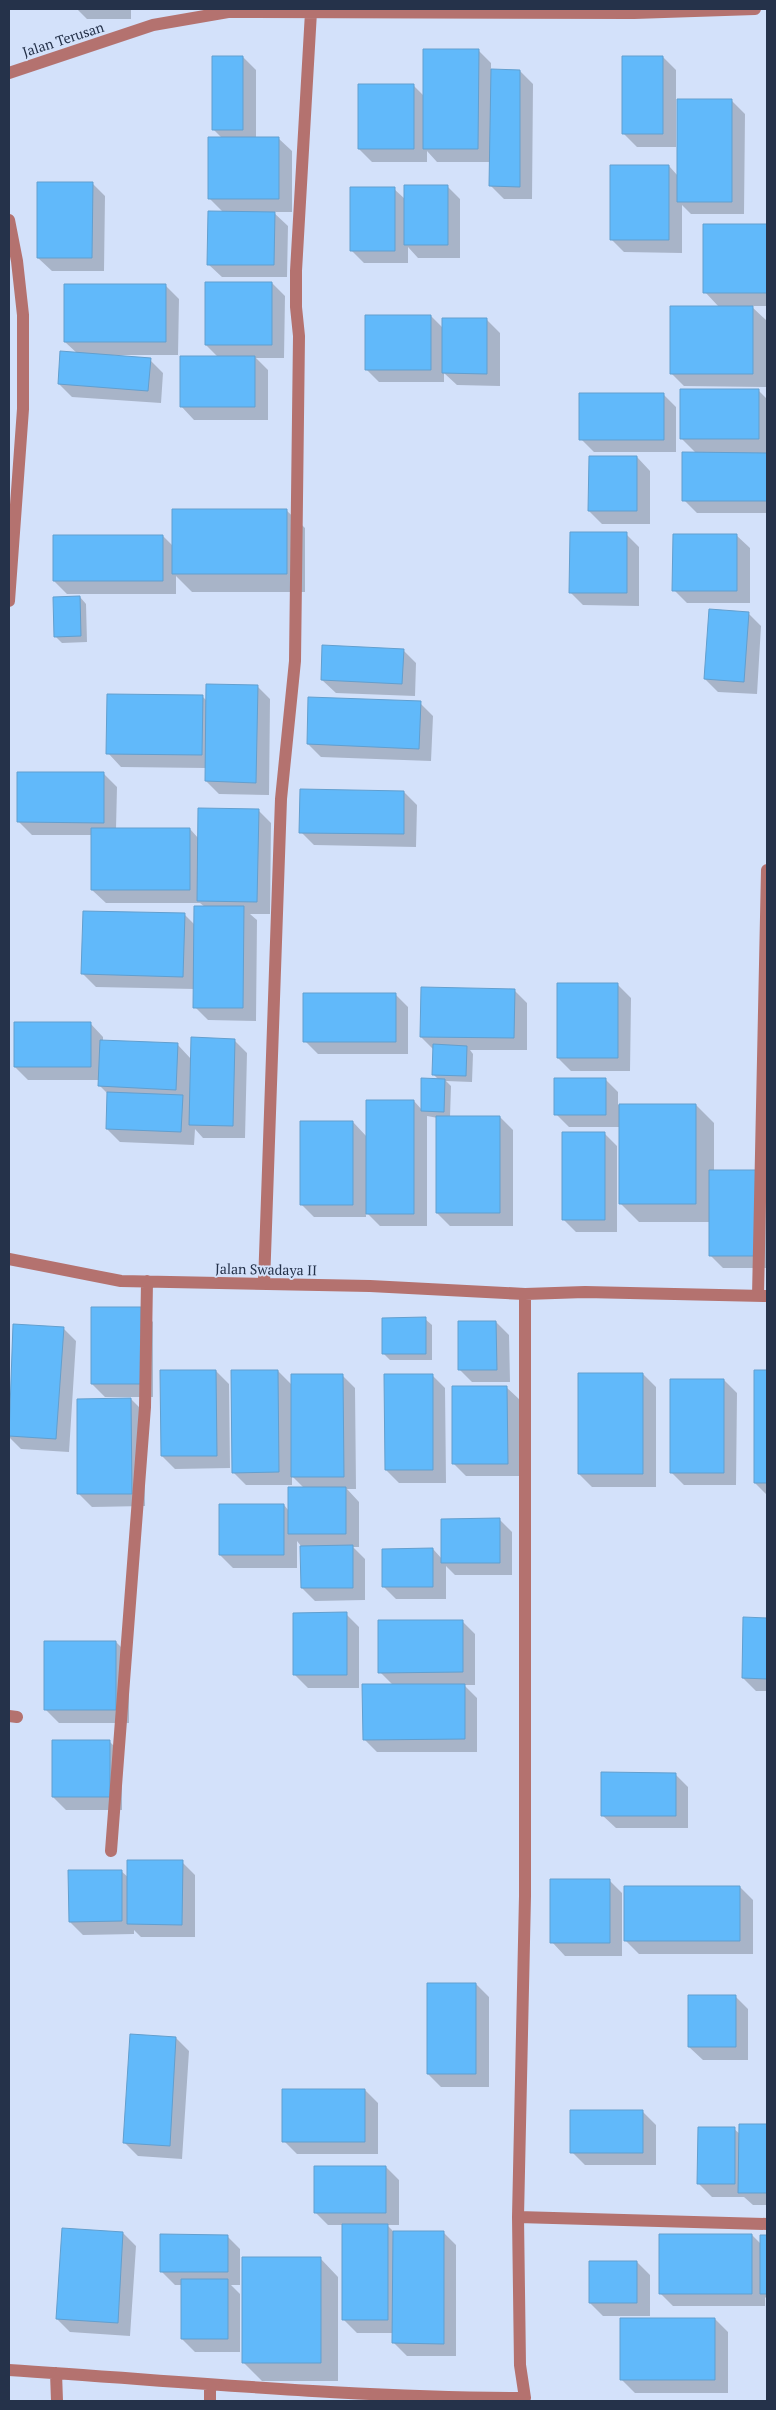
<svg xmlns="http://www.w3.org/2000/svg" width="776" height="2410" viewBox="0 0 776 2410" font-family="'PT Serif',serif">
<rect width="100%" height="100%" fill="#d3e1fa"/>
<!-- shadow -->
<path fill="#0003" d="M77,9H131V19H87Z
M478,50L491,63V70L520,71L533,84L532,199H504L490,185L491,162H437L427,151V162H372L359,149L414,86L424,96Z
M243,57L256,70V138H278L292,151V212H273L288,226L287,277H222L208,264L223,212L210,199L222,138L213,129Z
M663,57L676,70V147H637L624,134Z
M732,101L745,114L744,214H691L682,205V253L624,252L611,239L669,166L678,176Z
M92,183L105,196L104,271H52L38,258Z
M447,186L460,199V258H418L408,247V263H364L351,250L394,189L405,199Z
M705,225H767V306H751L766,320V387L684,386L671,373L719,307L705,292Z
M272,283L285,296L284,358H256L268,370V420H194L181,406L218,357L206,345Z
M166,286L179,299L178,355H112V357L150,360L163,373L161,403L72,397L59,384L78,354L65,342Z
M431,316L444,329L487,320L500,333V386L457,385L444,373V382H379L366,369Z
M758,390L767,399V513H697L684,500L697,454L682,439Z
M663,394L676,407V452H594L581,439Z
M637,457L650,471V524H602L589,511Z
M286,510L305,528V592H192L176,576V594H67L54,581L163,536L174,547Z
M626,534L639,547V606L583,605L570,592Z
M736,535L750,548V603H687L674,590Z
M80,597L86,604L87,642L62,643L56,637Z
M748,613L761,626L757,694L718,692L705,679Z
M403,650L416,663L415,696L336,693L322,680Z
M257,686L270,699L269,795L219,794L206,781V768L121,767L108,753L202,696L207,701Z
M420,703L433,716L431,761L321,757L308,744Z
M104,774L117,787L116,829H190L199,839L258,810L271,823L270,914H250L257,920L256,1021L208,1020L195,1007V989L96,987L83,974L185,915L195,925L205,907L200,903H106L92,890V835H32L19,822Z
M404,792L417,805L416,847L314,845L301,832Z
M618,985L631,998L630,1071H571L558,1058Z
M514,990L527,1003V1050H470L473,1054L472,1082L446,1081L451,1086L450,1117H500L513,1130V1226H450L437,1213L438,1118L427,1116V1226H380L366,1212V1217H314L301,1204L353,1122L367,1137L414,1101L422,1110L439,1080L433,1074L434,1050L421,1037Z
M395,994L408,1007V1054H318L305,1041Z
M90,1023L103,1037V1041L177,1044L191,1059L234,1040L247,1053L245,1138H203L195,1129L194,1145L120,1142L107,1129L108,1094L100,1086V1080H28L15,1067Z
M605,1079L618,1092V1105H696L714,1123V1172H756L767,1183V1268H723L710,1255V1222H639L620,1203V1127H569L556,1114Z
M604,1133L617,1146V1232H576L563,1219Z
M140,1309L153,1322V1397H105L92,1384Z
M425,1319L432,1325V1360H390L384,1354Z
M496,1322L509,1335L510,1382H472L459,1369Z
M15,1325L63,1328L76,1341L69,1452L21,1449L9,1437Z
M216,1371L229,1384L230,1468L175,1469L162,1456Z
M278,1371L292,1385L342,1375L355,1388L356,1489H347L359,1502V1547H353L365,1559V1600L315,1601L302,1588L301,1546L297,1541V1568H233L220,1555L284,1505L289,1511L304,1488L292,1476V1485H246L233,1472Z
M755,1371H767V1495L755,1483Z
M643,1374L656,1387V1487H592L579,1474Z
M432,1375L445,1388L446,1483H399L386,1470Z
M724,1380L737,1393L736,1485H684L671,1472Z
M506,1387L520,1400V1476H466L453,1463Z
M131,1399L144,1412L145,1506L92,1507L79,1494Z
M499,1519L512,1532V1575H455L446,1566V1599H396L383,1586L433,1549L442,1559Z
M346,1614L359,1627V1688H308L295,1675Z
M744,1618L767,1619V1691H756L743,1678Z
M462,1621L475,1634V1685H464L477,1698V1752H377L364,1739L393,1685L380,1672Z
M116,1642L129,1655V1723H59L46,1710Z
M109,1741L122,1754V1810H66L53,1797Z
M675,1774L688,1787V1828H616L602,1815Z
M182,1862L195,1875V1937H141L134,1930V1934L83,1935L70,1922L121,1871L129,1878Z
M609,1880L622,1893V1956H565L552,1942Z
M740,1887L753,1900V1954H639L626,1941Z
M476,1984L489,1997V2087H441L428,2074Z
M735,1996L748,2009V2060H703L689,2047Z
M176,2038L189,2051L182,2159L138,2156L125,2143Z
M365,2090L378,2103V2154H297L284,2141Z
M643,2112L656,2125V2165H585L572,2152Z
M740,2125H767V2205H753L744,2197H712L699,2184L734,2129L740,2134Z
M386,2167L399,2180V2225H387L394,2232H443L456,2245V2356H407L394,2343V2333H357L344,2320V2225H328L315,2212Z
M123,2233L136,2246L130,2336L70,2332L57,2319Z
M752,2235L761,2244V2236H767V2299L765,2297V2306H673L660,2293Z
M227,2236L240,2249V2285H231L240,2294V2352H195L182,2339V2285H175L162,2272Z
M320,2258L338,2277V2381H262L243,2362Z
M637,2262L650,2275V2316H603L590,2303Z
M715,2319L728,2332V2393H635L622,2380Z"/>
<!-- building -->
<path fill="#61b9fa" stroke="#629fcf" d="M423,49H479L478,149H423Z
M212,56H243V130H212Z
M622,56H663V134H622Z
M491,69L520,70V187L489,186Z
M358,84H414V149H358Z
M677,99H732V202H677Z
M208,137H279V199H208Z
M610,165H669V240H610Z
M37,182H93L92,258H37Z
M404,185H448V245H404Z
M350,187H395V251H350Z
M208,211L275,212L274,265H207Z
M703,224H767V293H703Z
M205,282H272V345H205Z
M64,284H166V342H64Z
M670,306H753V374H670Z
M365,315H431V370H365Z
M442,318H487V374L442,373Z
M60,351L151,358L148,391L58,384Z
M180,356H255V407H180Z
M680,389H759V439H680Z
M579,393H664V440H579Z
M682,452L767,453V501H682Z
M589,456H637V511H588Z
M172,509H287V574H172Z
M570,532H627V593H569Z
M673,534H737V591H672Z
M53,535H163V581H53Z
M80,596L81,636L54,637L53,597Z
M709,609L749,612L744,682L704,679Z
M322,645L404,649L402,684L321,680Z
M206,684L258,685L256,783L205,781Z
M107,694L203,695L202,755L106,754Z
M308,697L421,701L419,749L307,744Z
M17,772H104V823L17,822Z
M300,789L404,791V834L299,833Z
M198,808L259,809L257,902L197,901Z
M91,828H190V890H91Z
M194,906H244L243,1008H193Z
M83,911L185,913L183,977L81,974Z
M557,983H618V1058H557Z
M421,987L515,989L514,1038L420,1037Z
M303,993H396V1042H303Z
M14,1022H91V1067H14Z
M191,1037L235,1039L233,1126L189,1125Z
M100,1040L178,1043L176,1090L98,1086Z
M433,1044L467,1046L466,1076L432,1075Z
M421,1078L445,1079L444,1112L421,1111Z
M554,1078H606V1115H554Z
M107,1092L183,1095L181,1132L106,1129Z
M366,1100H414V1214H366Z
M619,1104H696V1204H619Z
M436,1116H500V1213H436Z
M300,1121H353V1205H300Z
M562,1132H605V1220H562Z
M709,1170H756V1256H709Z
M91,1307H141V1384H91Z
M426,1317V1354H382V1318Z
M458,1321H496L497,1370H458Z
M13,1324L64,1327L56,1439L9,1436Z
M160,1370H216L217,1456H161Z
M231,1370H278L279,1472L232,1473Z
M754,1370H767V1483H754Z
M578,1373H643V1474H578Z
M291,1374H343L344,1477H291Z
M384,1374H433V1470H385Z
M670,1379H724V1473H670Z
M452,1386H507L508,1464H452Z
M131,1398L132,1494H77V1399Z
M288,1487H346V1534H288Z
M219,1504H284V1555H219Z
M500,1518V1563H441V1519Z
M353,1545V1588H301L300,1546Z
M433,1548V1587H382V1549Z
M347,1612V1675H293V1613Z
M743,1617L767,1618V1679L742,1678Z
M378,1620H463V1672L378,1673Z
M44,1641H116V1710H44Z
M362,1684H465V1739L363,1740Z
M52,1740H110V1797H52Z
M601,1772L676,1773V1816H601Z
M127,1860H183L182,1925L127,1924Z
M68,1870H122V1921L69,1922Z
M550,1879H610V1943H550Z
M624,1886H740V1941H624Z
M427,1983H476V2074H427Z
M688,1995H736V2047H688Z
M130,2034L176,2037L170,2146L123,2143Z
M282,2089H365V2142H282Z
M570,2110H643V2153H570Z
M739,2124H767V2193H738Z
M698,2127H735V2184H697Z
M314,2166H386V2213H314Z
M342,2224H388V2320H342Z
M62,2228L123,2232L118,2323L56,2319Z
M393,2231H444V2344L392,2343Z
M160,2234L228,2235V2272H160Z
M659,2234H752V2294H659Z
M760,2235H767V2294H760Z
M242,2257H321V2363H242Z
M589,2261H637V2303H589Z
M181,2279H228V2339H181Z
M620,2318H715V2380H620Z"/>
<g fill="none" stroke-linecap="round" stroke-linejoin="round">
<!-- minor -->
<path stroke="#b4726f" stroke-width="12" d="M9,73L153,25L228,12L634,13L755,9
M9,220L17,261L23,315V409L9,601
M9,1259L121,1281L370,1286L525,1294
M264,1284L281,799L295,661L299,336L296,307V271L311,12
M758,1296L767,870
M9,1716L17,1717
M111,1851L145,1407L147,1281
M518,2217L767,2224
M9,2370C181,2381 353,2398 525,2398L520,2365L518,2217L525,1896V1294L585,1292L767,1296
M56,2373L57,2401
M210,2386V2401"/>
</g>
<g text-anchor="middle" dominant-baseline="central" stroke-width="4" stroke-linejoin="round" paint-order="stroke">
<!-- street labels -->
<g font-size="14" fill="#25324a" stroke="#d3e1fa">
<text transform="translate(63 39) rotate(-18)">Jalan Terusan</text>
<text transform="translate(266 1269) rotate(1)">Jalan Swadaya II</text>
</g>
</g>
<!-- border -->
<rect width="776" height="2410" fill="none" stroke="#25324a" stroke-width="20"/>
</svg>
